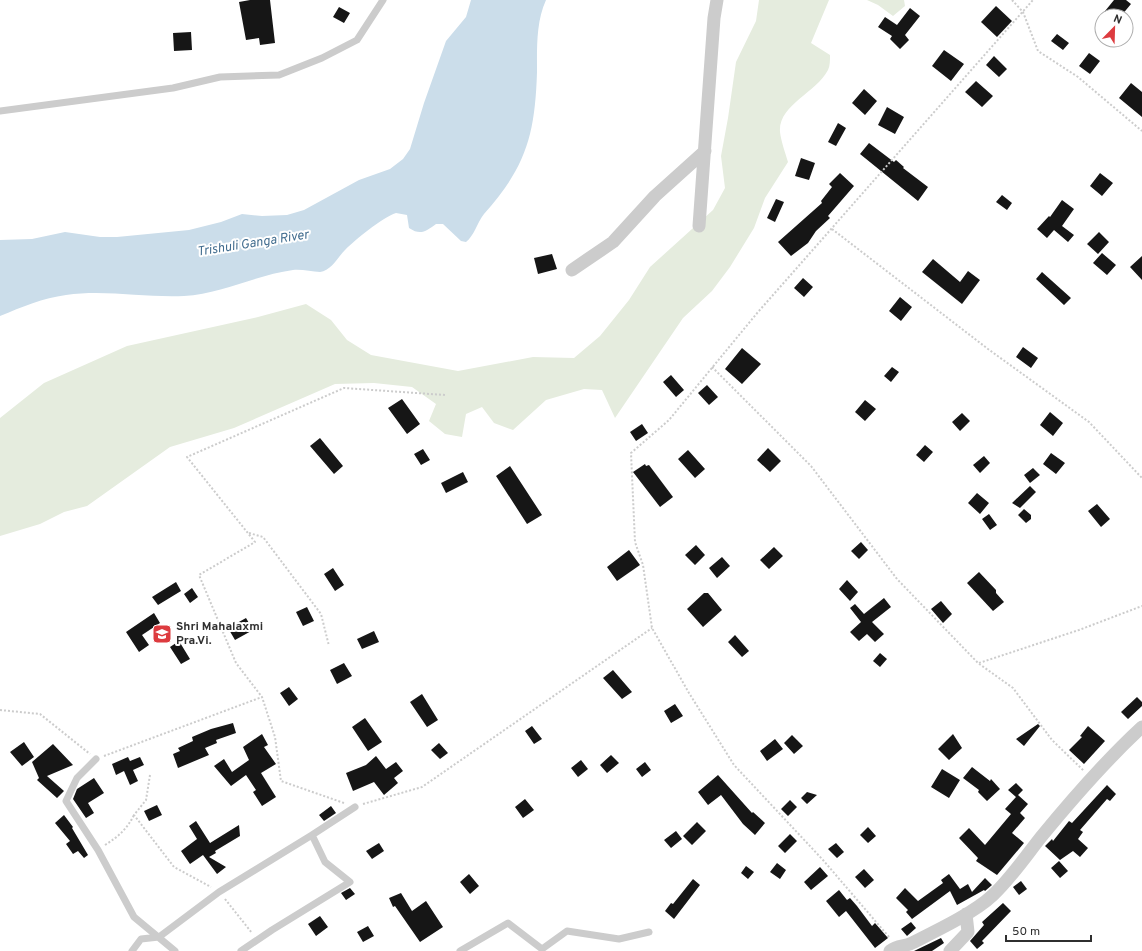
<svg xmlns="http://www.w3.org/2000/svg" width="1142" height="951" viewBox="0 0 1142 951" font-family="Overpass,sans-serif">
<rect width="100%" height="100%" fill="#fff"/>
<!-- green -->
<path fill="#e5ecde" d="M759,0H829L811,43L830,55C830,60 830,66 828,70C816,93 778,105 780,132C781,141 785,152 788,162L765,198L754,228L730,267L712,291L683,318L615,418L602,390L584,389L546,400L513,430L494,423L482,407L466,414L462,437L445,434L429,421L436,404L412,387L374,383L335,384L234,428L170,447L87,506L64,512L40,524L0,536V418L44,383L127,346L258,317L306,304L331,320L347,340L371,355L458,371L533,357L574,358L600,336L629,300L650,267L713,210L725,188L721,156L728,118L736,62L756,21Z
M867,0H904L905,6L893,16L878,5Z"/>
<!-- water -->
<path fill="#cbddea" d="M471,0H546C536,22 537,48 537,72C535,135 526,167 484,214C477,223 474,236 466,242L461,241L443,224H436C426,231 421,236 409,228L407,215L396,213C382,218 356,239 345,250C338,257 331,271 320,272C312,272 302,269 293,270C256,275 222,294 184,296C145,298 105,289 66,295C43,298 22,307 0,316V240L32,239L65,232L100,237H117L189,230L221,222L242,214L262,216L287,215L304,210L359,180L390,169L403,159L410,149L424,103L446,41L466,17Z"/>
<!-- building -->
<path fill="#161616" d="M250,0H270L275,43L260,45L259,38L246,40L239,2Z
M1114,0H1126L1131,4L1121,16H1101Z
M996,6L1012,21L997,37L981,22Z
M339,7L350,13L344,23L333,17Z
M910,8L920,16L905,35L909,40L900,49L890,39L892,36L878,27L885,17L897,25Z
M191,32L192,50L174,51L173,33Z
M1057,34L1069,43L1063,50L1051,41Z
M944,50L964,64L951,81L932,66Z
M1089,53L1100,61L1090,74L1079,66Z
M994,56L1007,69L999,77L986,65Z
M976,81L993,96L982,107L965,92Z
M1131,83L1142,92V117L1119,98Z
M864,89L877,101L865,115L852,103Z
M887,107L904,117L895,134L878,125Z
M838,123L846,128L836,146L828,142Z
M869,143L894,162L896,160L904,167L903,168L928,187L918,201L860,154Z
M801,158L815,163L809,180L795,176Z
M840,173L854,186L828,216L830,218L816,231L808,243L791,256L778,242L822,203L821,201L832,187L829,184Z
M1100,173L1113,183L1102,196L1090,186Z
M1002,195L1012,203L1007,210L996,202Z
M776,199L784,202L775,222L767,218Z
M1062,200L1074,209L1062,226L1074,235L1068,242L1054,230L1047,238L1037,229L1049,216L1050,217Z
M1099,232L1109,242L1098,254L1087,244Z
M1102,253L1116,265L1107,275L1093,263Z
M552,254L557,269L538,274L534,258Z
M1142,256V280L1130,267Z
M933,259L960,282L968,271L980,280L962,304L922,272Z
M1042,272L1071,298L1064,305L1036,279Z
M803,278L813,287L804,297L794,288Z
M900,297L912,307L901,321L889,311Z
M1023,347L1038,358L1031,368L1016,357Z
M742,348L761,364L742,384L725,369Z
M892,367L899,372L891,382L884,376Z
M671,375L684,390L676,397L663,382Z
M707,385L718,397L709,405L698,393Z
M402,399L420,424L407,434L388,408Z
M865,400L876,409L865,421L855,412Z
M1050,412L1063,423L1053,436L1040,425Z
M962,413L970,421L960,431L952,422Z
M642,424L648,433L636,441L630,432Z
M320,438L343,466L334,474L310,446Z
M925,445L933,452L924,462L916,455Z
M768,448L781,461L770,472L757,460Z
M423,449L430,460L421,465L414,454Z
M688,450L705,469L695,478L678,459Z
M1051,453L1065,463L1056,474L1043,464Z
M984,456L990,463L980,473L973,465Z
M645,464L646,466L649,465L673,497L660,507L633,472Z
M510,466L542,515L527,524L496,476Z
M1033,468L1040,475L1030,483L1024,475Z
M463,472L468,482L446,493L441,483Z
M1030,486L1036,492L1020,508L1012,503Z
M977,493L989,503L980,514L968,503Z
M1097,504L1110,519L1101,527L1088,511Z
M1024,509L1031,515V519L1026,523L1018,515Z
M989,514L997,525L990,530L982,519Z
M861,542L868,550L859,559L851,551Z
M696,545L705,555L695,565L685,555Z
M774,547L783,556L769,569L760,560Z
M629,550L640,565L617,581L607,567Z
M722,557L730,566L717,578L709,568Z
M333,568L344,585L335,591L324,574Z
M979,572L996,590V593L1004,602L993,611L967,583Z
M847,580L858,592L850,601L839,589Z
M176,582L181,591L158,605L152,597Z
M192,588L198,597L190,603L184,594Z
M704,593H708L722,610L703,627L687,609Z
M884,598L891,607L872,622L884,634L875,642L867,634L859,641L850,632L861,622L850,608L855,604L864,614Z
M941,601L952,614L943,623L931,609Z
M307,607L314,621L303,626L296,612Z
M154,613L160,623L142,635L149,645L139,652L126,632Z
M246,618L253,630L235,640L228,628Z
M374,631L379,642L362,649L357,639Z
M735,635L749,651L742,657L728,642Z
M179,641L190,659L181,664L170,647Z
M880,653L887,659L880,667L873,661Z
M344,663L352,676L337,684L330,670Z
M613,670L632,692L622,699L603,678Z
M289,687L298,699L289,706L280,693Z
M422,694L438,720L427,727L410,702Z
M1137,697L1142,702V706L1128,719L1121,712Z
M675,704L683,716L671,723L664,711Z
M365,718L382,742L368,751L352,727Z
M233,723L236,733L216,740L217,743L205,748L209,755L178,768L173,754L180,751L178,748L193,741L192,737L211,729Z
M1038,724L1040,726L1024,746L1016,739Z
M532,726L542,739L534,744L525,731Z
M1088,726L1105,741L1084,764L1069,750L1082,737L1080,736Z
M262,734L268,745L264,747L276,764L261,773L276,797L262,806L253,792L256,790L246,775L231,786L214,766L224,759L232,772L249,760L243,747Z
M953,734L962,748L949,760L938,749Z
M792,735L803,746L794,754L784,743Z
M775,739L783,749L767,761L760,751Z
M24,742L34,757L22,766L10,752Z
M439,743L448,753L440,759L431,750Z
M53,744L73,765L47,776L64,791L57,798L37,780L39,778L32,762Z
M611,755L619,763L607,773L600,765Z
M376,756L386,769L396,762L403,771L394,778L398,783L384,795L374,782L353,791L346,773L366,765Z
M128,757L130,761L140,757L144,765L133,770L138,781L130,785L124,771L116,775L112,764Z
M581,760L588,769L578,777L571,768Z
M645,762L651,770L642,777L636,769Z
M972,767L990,781L991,779L1000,789L987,801L978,792L979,790L963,778Z
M942,769L960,780L949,798L931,787Z
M718,775L752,813L753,812L765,823L755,835L743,824L721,795L708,805L698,792Z
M94,778L104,793L88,803L94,813L86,818L73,799L77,789Z
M1016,783L1023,790L1018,795L1028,804L1020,813L1025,818L1012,833L1024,843L997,875L976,861L978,858L959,838L969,828L985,845L1011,814L1005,809L1016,797L1008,790Z
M1107,785L1116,794L1110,801L1107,799L1080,830L1083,832L1078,839L1088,848L1080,857L1073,851L1060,860L1045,846L1052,839L1053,841L1069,821L1072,823Z
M807,792L817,795L807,804L801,798Z
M525,799L534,810L523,818L515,807Z
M790,800L797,807L788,816L781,809Z
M157,805L162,815L149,821L144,811Z
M331,806L336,813L324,821L319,815Z
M64,815L73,827L72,828L88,855L84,858L78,851L73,854L66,844L70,841L55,823Z
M196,821L210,843L239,825L240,836L215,851L216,853L209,857L226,867L217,874L203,855L190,864L181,851L197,839L189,826Z
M697,822L706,831L692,845L683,836Z
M868,827L876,836L868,843L860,835Z
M676,831L682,839L671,848L664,840Z
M790,834L797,841L785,853L778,846Z
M379,843L384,851L372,859L366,851Z
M836,843L844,852L837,858L828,849Z
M1059,861L1068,871L1060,878L1051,868Z
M777,863L786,870L780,879L770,872Z
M746,866L754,872L748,879L741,873Z
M820,867L828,876L811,890L804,882Z
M864,869L874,880L865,888L855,877Z
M469,874L479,886L470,894L460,882Z
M949,874L960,889L968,884L972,892L985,878L992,885L985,891L984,890L957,905L950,891L912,919L906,912L908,910L896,898L905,888L918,901L943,883L941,880Z
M693,879L700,885L674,919L665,911L671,903L673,904Z
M1021,881L1027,889L1019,895L1013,887Z
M350,888L355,894L346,900L341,893Z
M839,890L847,900L850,898L857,906L872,926L875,923L888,938L875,948L846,911L839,917L826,901Z
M401,893L412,911L426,901L443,927L420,942L395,906L393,907L389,898Z
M1003,903L1011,911L982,941L984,943L977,949L970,941L984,925L982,922Z
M320,916L328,927L316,936L308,924Z
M911,922L916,928L907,936L901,929Z
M368,926L374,936L363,942L357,932Z
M941,938L944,943L932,951H914Z"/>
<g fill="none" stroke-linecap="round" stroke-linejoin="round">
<!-- path -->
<path stroke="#ccc" stroke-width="2" stroke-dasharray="2 2" stroke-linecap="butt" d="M1012,0L1023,12L1038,51L1078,77L1142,131
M832,229L988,349L1089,422L1142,478
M712,367L811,466L897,579L978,663L1013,688L1052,740L1084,771
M249,533L263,537L321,614L329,646
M979,663L1079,630L1142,606
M0,710L40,714L90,754
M104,756L262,697
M150,775L146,800L134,815L174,867L211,887
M344,803L281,781L275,737L262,697L236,663L199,575L255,542L187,457L344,388L445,395
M363,804L422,787L652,628
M105,845C118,837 127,829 134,815
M225,899L252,933
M889,937L823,860L734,765L689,693L652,628L643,565L635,542L631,453L669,420L758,312L1033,0"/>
<!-- lane -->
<path stroke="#ccc" stroke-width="7" d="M0,111L173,88L220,77L279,75L322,58L357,40L383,0
M96,759L77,778L66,801L98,850L134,917L175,951
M132,951L141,939L159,937L219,892L312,835
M241,951L272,930L350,882L325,862L312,835L355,807
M460,951L508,923L542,949L567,931L619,939L649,932"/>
<!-- street -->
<path stroke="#ccc" stroke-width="13" d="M699,226L714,18L717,0
M572,270L613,242L655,196L705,151
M890,951C898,945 904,947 912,943C936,931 974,913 993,895C1011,878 1026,856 1041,837C1073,798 1105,761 1142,727
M950,951L968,932L966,914"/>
</g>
<!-- icons -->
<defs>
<g id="school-square" transform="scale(1)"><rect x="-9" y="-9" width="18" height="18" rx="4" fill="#dd3b3f" stroke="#fff"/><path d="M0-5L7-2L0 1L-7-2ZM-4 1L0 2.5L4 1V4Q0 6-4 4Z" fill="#fff"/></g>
</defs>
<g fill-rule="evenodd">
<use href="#school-square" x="162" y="634"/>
</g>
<g text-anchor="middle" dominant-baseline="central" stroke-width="4" stroke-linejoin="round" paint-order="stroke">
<!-- poi labels -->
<g font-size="12" font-weight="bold" fill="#2f2f2f" stroke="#fff" text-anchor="start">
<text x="176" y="627">Shri Mahalaxmi<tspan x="176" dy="14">Pra.Vi.</tspan></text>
</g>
<!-- water labels -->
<g font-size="13" font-style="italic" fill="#416c8e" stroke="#fff">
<text transform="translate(253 244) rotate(-9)">Trishuli Ganga River</text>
</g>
</g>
<!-- north arrow -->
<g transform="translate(1114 28) rotate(23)"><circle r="19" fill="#ffffff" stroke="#acacac"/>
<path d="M0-3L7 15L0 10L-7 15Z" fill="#dd3b3f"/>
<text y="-6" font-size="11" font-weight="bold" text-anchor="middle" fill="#2f2f2f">N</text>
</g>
<!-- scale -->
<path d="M1006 935v6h85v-6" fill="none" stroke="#2f2f2f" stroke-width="2"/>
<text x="1012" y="935" font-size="12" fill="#2f2f2f" stroke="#ffffff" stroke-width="3" paint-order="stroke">50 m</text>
</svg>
